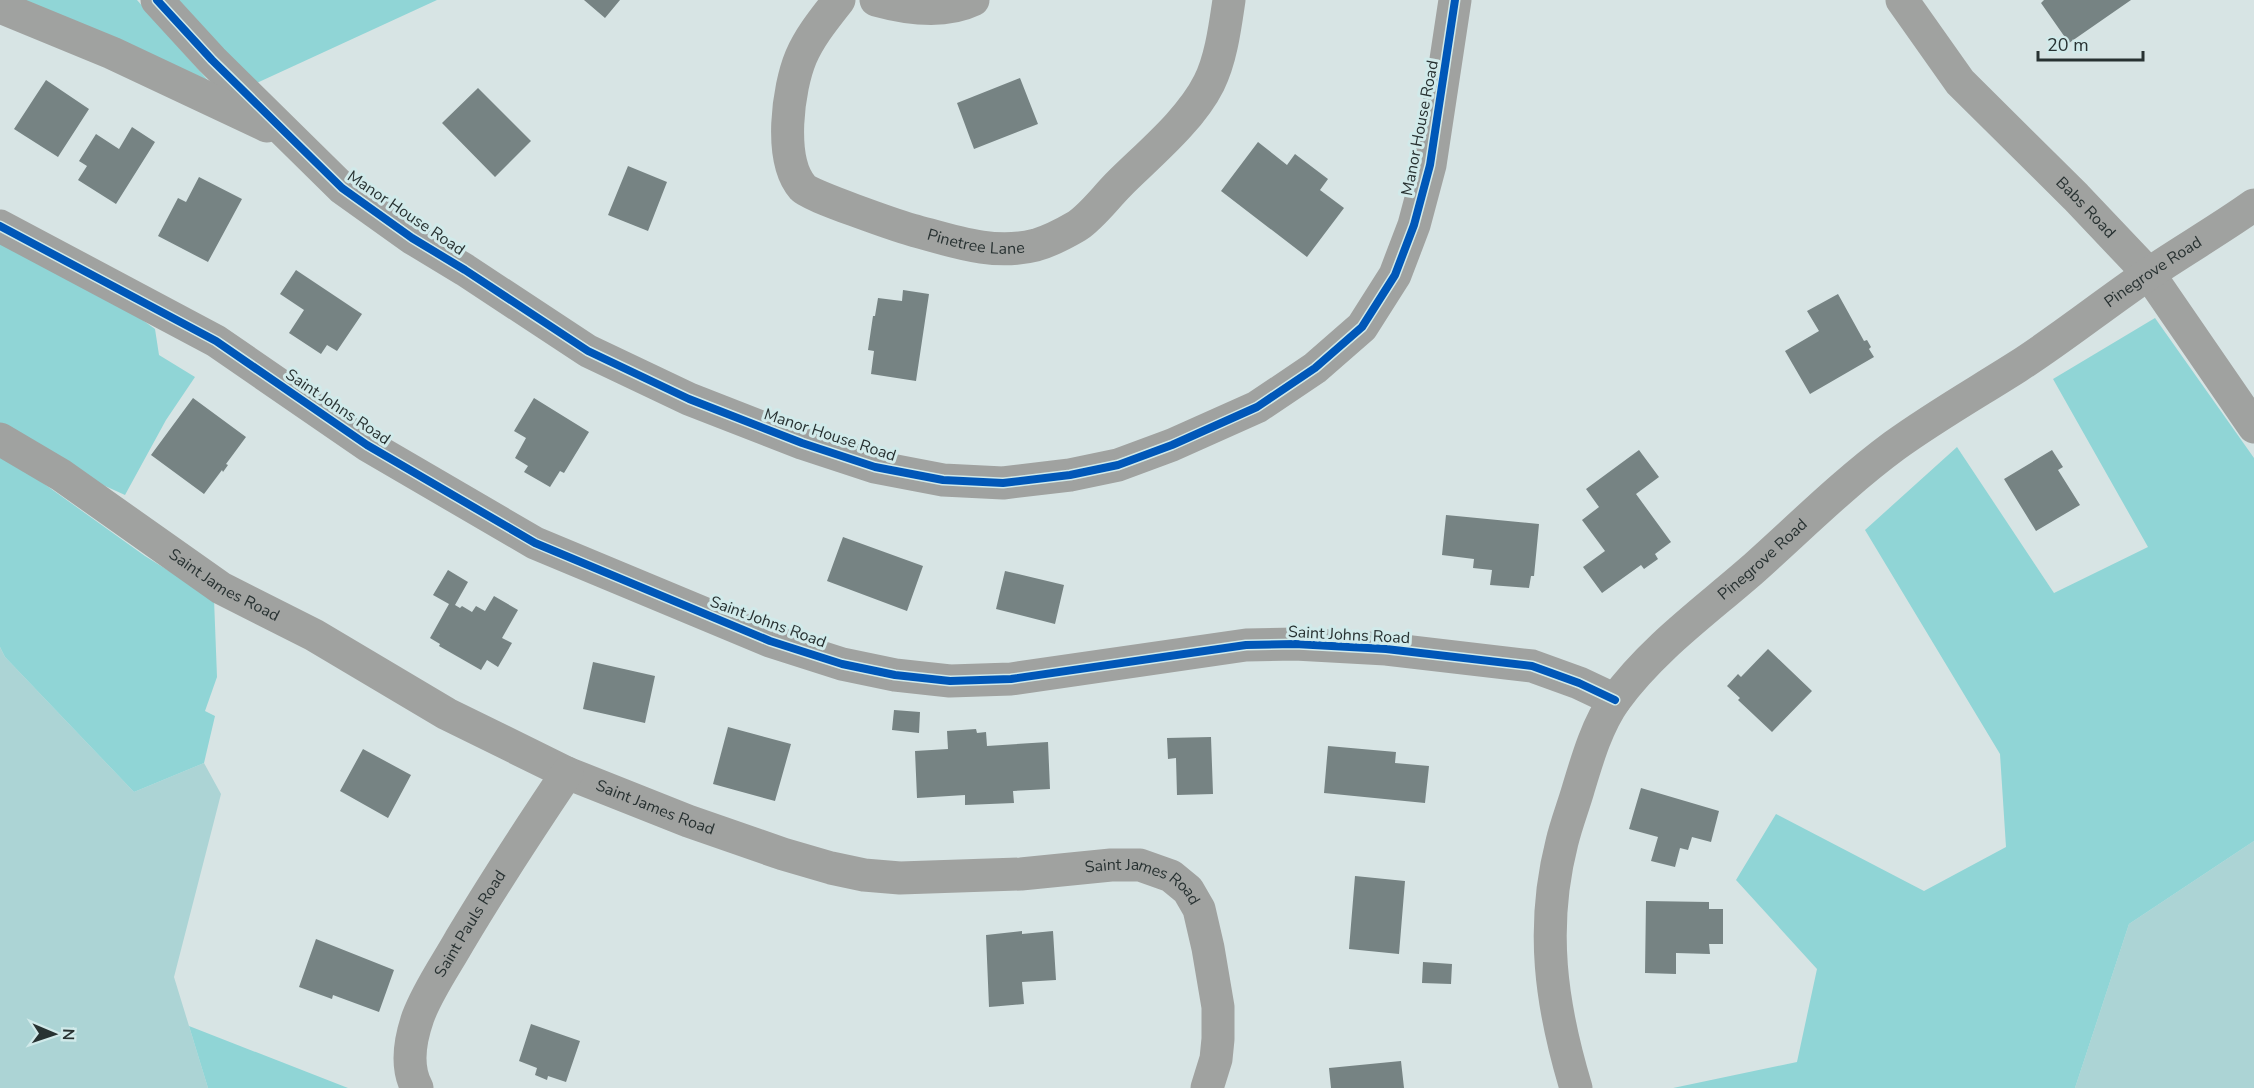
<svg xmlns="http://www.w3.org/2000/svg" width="2254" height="1088" viewBox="0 0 2254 1088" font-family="'Nunito Sans',sans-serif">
<rect width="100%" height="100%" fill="#d7e4e4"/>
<!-- green -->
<path fill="#acd4d5" d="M0,647L5,657L134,792L204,763L221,794L174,977L208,1088H0Z
M2254,841V1088H2075L2129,924Z"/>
<!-- forest -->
<path fill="#90d5d6" d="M12,0H137L228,103Z
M176,0H437L250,86Z
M0,243L133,313L155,329L159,355L195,377L166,420L125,495L94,481L0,423Z
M2155,318L2254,458V841L2129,924L2075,1088H1673L1797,1062L1817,969L1736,880L1776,814L1924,891L2006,847L2000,754L1865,530L1957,447L2054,593L2148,547L2053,379Z
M0,456L29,473L145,556L214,599L217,677L205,711L215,716L204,763L134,792L5,657L0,647Z
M189,1026L348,1088H208Z"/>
<!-- building -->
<path fill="#768383" d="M584,0H620L605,18Z
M2044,0H2131L2069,43L2041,3Z
M1020,78L1038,124L974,149L957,103Z
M46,80L89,109L58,157L14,129Z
M478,88L531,141L495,177L442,123Z
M132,127L155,142L116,204L78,180L87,166L79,161L96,134L119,149Z
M1258,142L1287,165L1295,154L1328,179L1320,190L1344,208L1307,257L1221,191Z
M628,166L667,182L648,231L608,215Z
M199,177L242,199L208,262L158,236L178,198L186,202Z
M296,270L362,314L337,351L327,345L321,354L289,333L304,310L280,294Z
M903,290L929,294L916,381L871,374L874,351L868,350L873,316H875L878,298L902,301Z
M1838,294L1864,341L1867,340L1871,347L1869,349L1874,357L1810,394L1785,351L1819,331L1807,311Z
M193,398L246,437L226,464L228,465L223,472L222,470L204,494L151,455Z
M534,398L589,432L564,473L560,471L550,487L524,472L528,466L515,458L526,438L514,431Z
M1639,450L1659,477L1636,494L1671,542L1655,554L1658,559L1644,569L1641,565L1602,593L1583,567L1605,551L1582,520L1599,507L1586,489Z
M2052,450L2063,467L2058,470L2080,505L2036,531L2004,479Z
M1446,515L1539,524L1534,576H1531L1529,588L1490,585L1492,570L1473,568L1474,559L1442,555Z
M843,537L923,566L907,611L827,581Z
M448,570L468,582L455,605L460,608L462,606L472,612L476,606L485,611L494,596L518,610L502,638L512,643L498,667L487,660L481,670L439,646L440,644L430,638L449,604L433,595Z
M1005,571L1064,585L1055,624L996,609Z
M1768,649L1812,691L1772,732L1738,700L1740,698L1727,686L1738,674L1741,677Z
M593,662L655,676L645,723L583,709Z
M894,710L920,712L919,733L892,730Z
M728,727L791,744L775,801L713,784Z
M976,729L977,733L986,732L987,746L1048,742L1050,789L1013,791L1014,803L965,805V795L917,798L915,751L948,749L947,731Z
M1211,737L1213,794L1177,795L1176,758L1168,759L1167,738Z
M1328,746L1396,752L1395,763L1429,766L1425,803L1324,793Z
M363,749L411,775L388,818L340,791Z
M1641,788L1719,811L1711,842L1692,837L1688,850L1680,848L1675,867L1651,861L1658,837L1629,829Z
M1355,876L1405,881L1399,954L1349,949Z
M1646,901L1709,902V909H1723V944H1709L1710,954L1676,953V974L1645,973Z
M1022,931V934L1053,931L1056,980L1022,982L1024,1004L989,1007L986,935Z
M316,939L394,970L379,1012L333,995L332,999L299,987Z
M1423,962L1452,964L1451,984L1422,983Z
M531,1024L580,1041L566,1082L548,1076L547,1080L535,1075L537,1068L519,1061Z
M1401,1061L1404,1088H1331L1329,1068Z"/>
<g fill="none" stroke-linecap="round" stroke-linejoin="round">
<!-- minor -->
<g stroke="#a0a2a0" stroke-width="33">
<path d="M157,0L212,60L342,188L412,238L465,270L588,351L689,399L802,443L875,467L943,480L1003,483L1070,475L1118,465L1172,445L1257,407L1315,368L1362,327L1395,275L1414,225L1430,165L1455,0"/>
<path id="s1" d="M839,0C825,18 810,36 801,57C788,88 778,160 803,188C808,195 898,226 912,230C953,241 993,256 1036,245C1050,241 1065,233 1077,226C1093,215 1105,198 1119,184C1148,155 1190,121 1209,83C1221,59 1225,27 1229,0"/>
<path d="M876,0C905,8 944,14 973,0"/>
<path id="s2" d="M1902,0L1960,82L2076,197L2149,274L2254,427"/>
<path d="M0,7L112,53L267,126"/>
<path d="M0,226L216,341L367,445L535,543L770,641L842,664L895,675L950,681L1011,679L1246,645L1295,644L1386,649L1532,666L1579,683L1615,700"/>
<path id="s3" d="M0,439L61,475L221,588L314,635L447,714L567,773L688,821L783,854L831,868L864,875L900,878L1021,874L1111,865H1140L1171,876L1188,890L1199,909L1208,948L1218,1007V1039L1216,1059L1207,1088"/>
<path id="s4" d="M417,1088C405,1066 410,1040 418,1017C428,990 446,965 460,940C494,883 530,828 567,773"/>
<path id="s5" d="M1576,1088C1551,1005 1540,928 1562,842C1566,825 1573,807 1578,790C1587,760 1597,725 1615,700C1652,649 1705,611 1752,570C1799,528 1844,483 1894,446C1934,417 1976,393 2017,367C2062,338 2103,305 2147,275C2182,251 2219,230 2254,205"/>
</g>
<!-- cycleway casing -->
<g stroke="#d1eaea" stroke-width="11">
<path id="cycleway" d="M157,0L212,60L342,188L412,238L465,270L588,351L689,399L802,443L875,467L943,480L1003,483L1070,475L1118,465L1172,445L1257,407L1315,368L1362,327L1395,275L1414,225L1430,165L1455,0
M0,226L216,341L367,445L535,543L770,641L842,664L895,675L950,681L1011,679L1246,645L1295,644L1386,649L1532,666L1579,683L1615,700"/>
</g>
<!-- cycleway -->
<use href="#cycleway" stroke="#0057b8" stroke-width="8"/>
</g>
<g text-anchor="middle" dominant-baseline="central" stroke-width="6" stroke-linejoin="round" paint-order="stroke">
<!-- street labels -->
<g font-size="16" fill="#283232" stroke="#d1eaea">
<text transform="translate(1420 128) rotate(-79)">Manor House Road</text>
<text stroke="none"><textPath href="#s2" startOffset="278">Babs Road</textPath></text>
<text transform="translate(406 213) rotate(34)">Manor House Road</text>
<text stroke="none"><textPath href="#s1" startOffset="387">Pinetree Lane</textPath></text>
<text stroke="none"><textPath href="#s5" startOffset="1092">Pinegrove Road</textPath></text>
<text transform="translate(338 407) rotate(34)">Saint Johns Road</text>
<text transform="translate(830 435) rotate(18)">Manor House Road</text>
<text stroke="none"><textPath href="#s5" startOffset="606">Pinegrove Road</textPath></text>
<text stroke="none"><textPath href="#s3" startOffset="268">Saint James Road</textPath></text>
<text transform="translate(768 622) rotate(20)">Saint Johns Road</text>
<text transform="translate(1349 635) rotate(3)">Saint Johns Road</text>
<text stroke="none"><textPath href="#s3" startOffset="754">Saint James Road</textPath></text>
<text stroke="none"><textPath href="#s3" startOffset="1258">Saint James Road</textPath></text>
<text stroke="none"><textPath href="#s4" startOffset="180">Saint Pauls Road</textPath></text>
</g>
</g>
<!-- north arrow -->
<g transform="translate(54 1034) rotate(92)" stroke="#d1eaea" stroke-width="4.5" paint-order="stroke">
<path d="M0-4.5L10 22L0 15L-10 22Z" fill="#283232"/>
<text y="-9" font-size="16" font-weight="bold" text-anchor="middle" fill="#283232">N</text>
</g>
<!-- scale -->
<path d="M2038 51v9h105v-9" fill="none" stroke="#283232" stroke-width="3"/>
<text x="2047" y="51" font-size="18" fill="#283232" stroke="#d1eaea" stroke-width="4.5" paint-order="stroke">20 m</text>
</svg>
